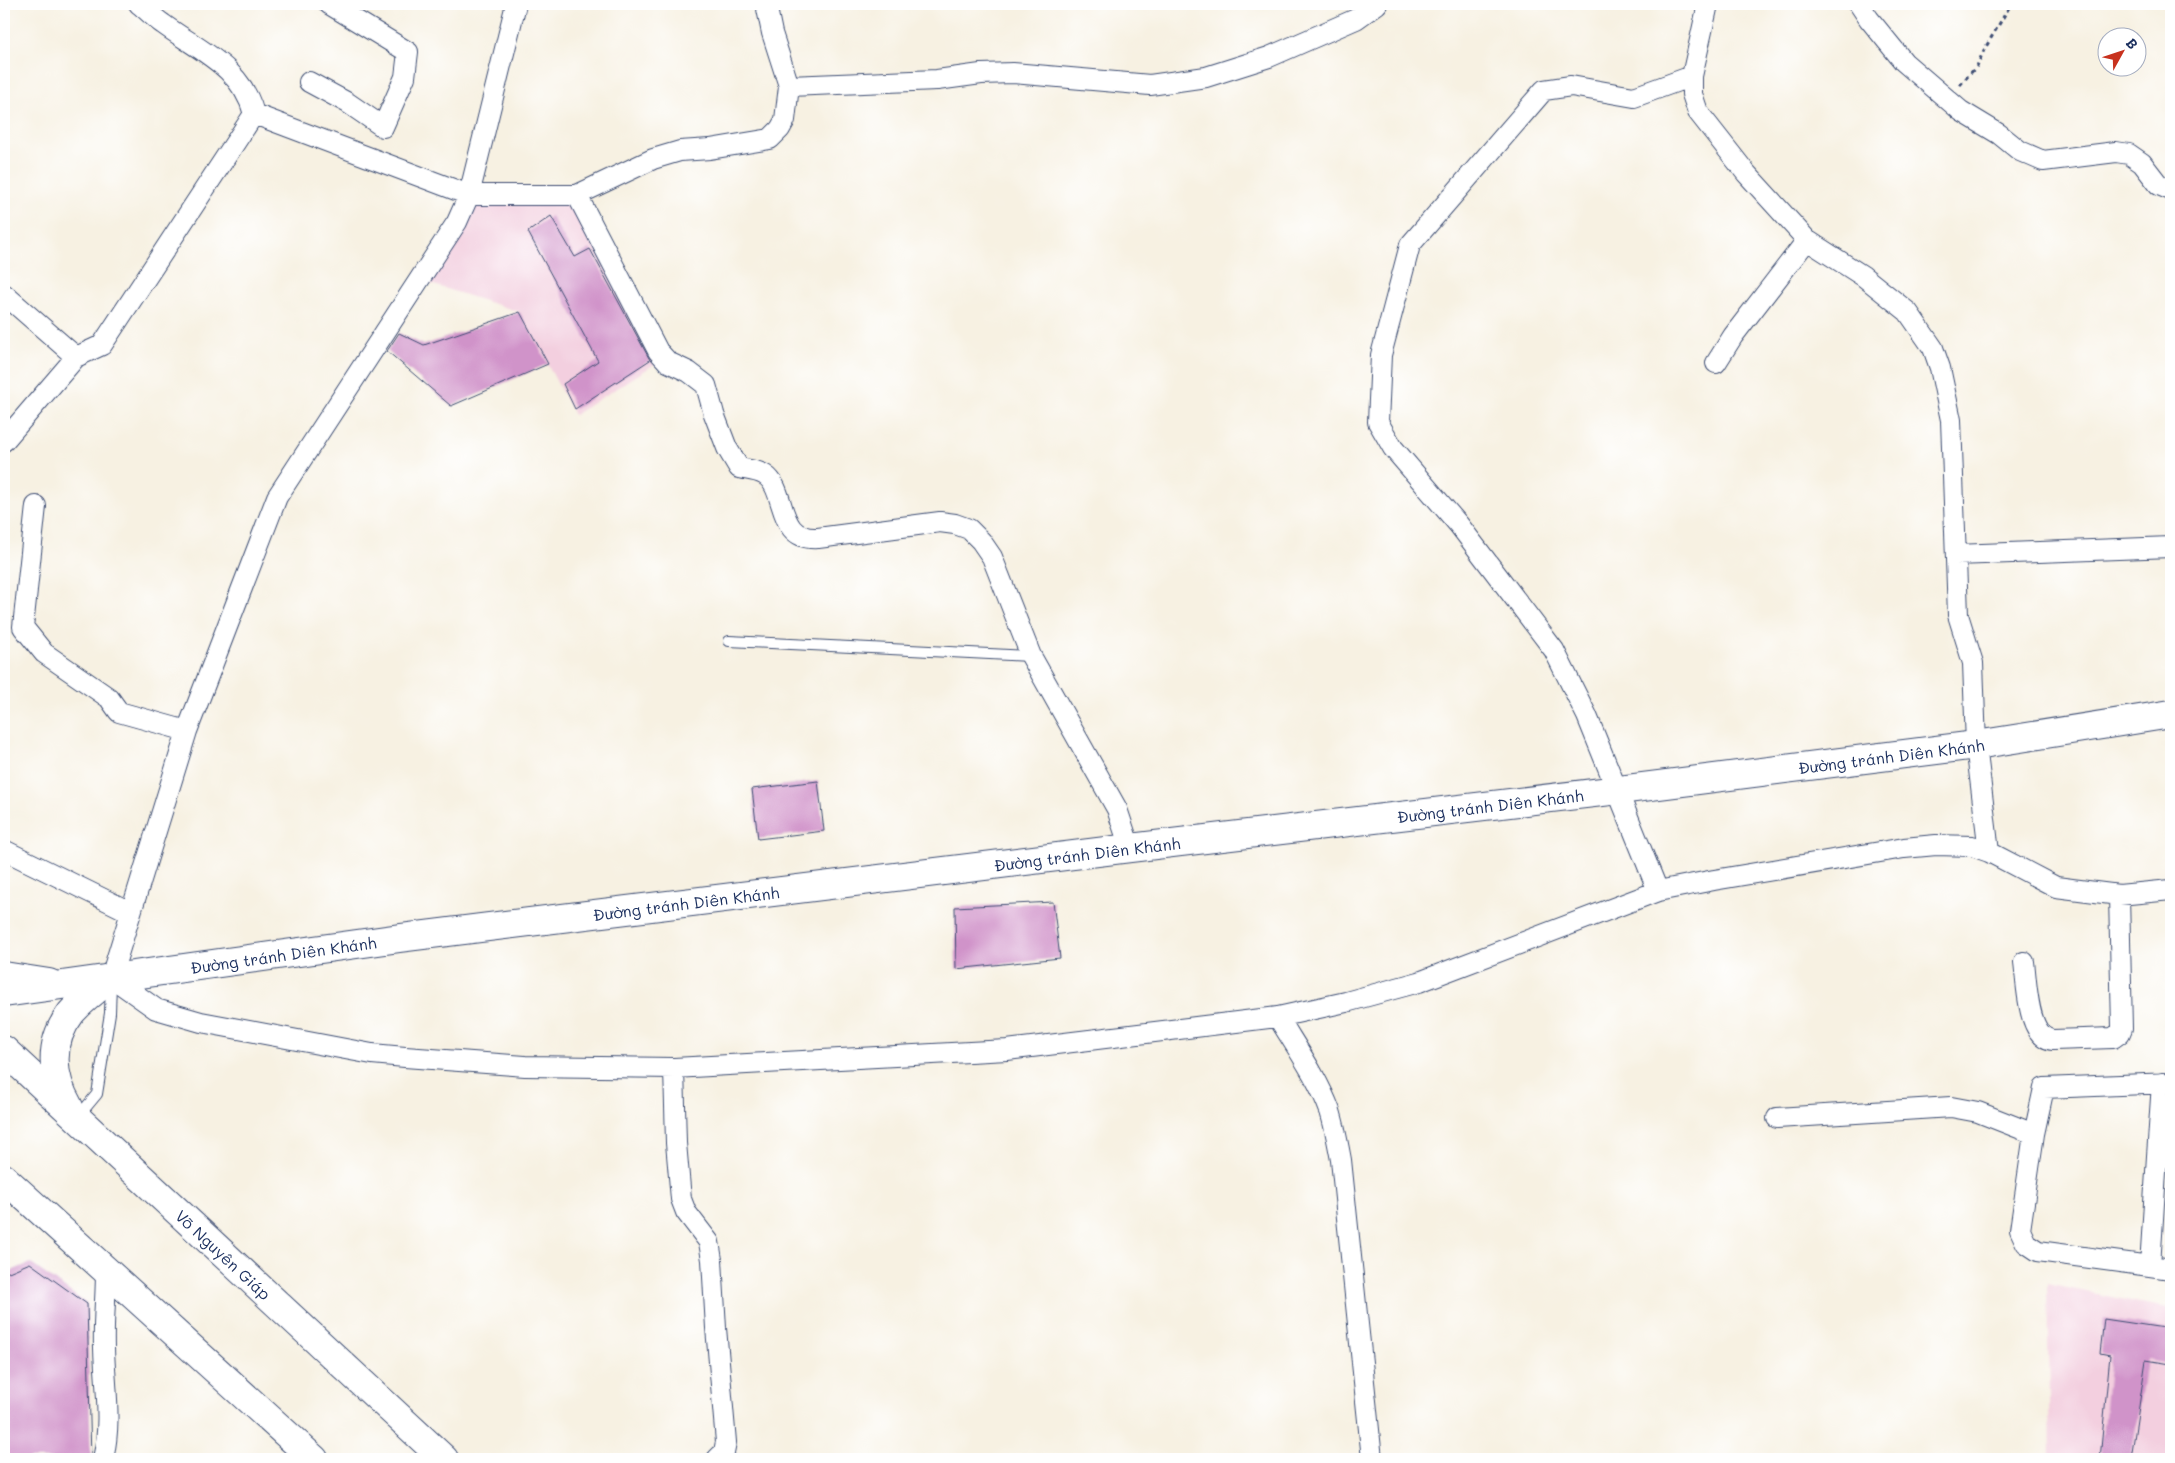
<svg xmlns="http://www.w3.org/2000/svg" width="2175" height="1463" viewBox="0 0 2175 1463" font-family="Mali,sans-serif">
<rect width="100%" height="100%" fill="#fff"/>
<filter id="ink" filterUnits="userSpaceOnUse"><feTurbulence type="fractalNoise" baseFrequency=".02" numOctaves="2"/><feDisplacementMap in="SourceGraphic" scale="10" xChannelSelector="R" yChannelSelector="G"/><feConvolveMatrix kernelMatrix="1 2 1 2 8 2 1 2 1" color-interpolation-filters="sRGB"/></filter>
<filter id="wash" filterUnits="userSpaceOnUse"><feTurbulence type="fractalNoise" baseFrequency=".0096" numOctaves="4" result="noise"/><feDisplacementMap in="SourceGraphic" scale="20" xChannelSelector="R" yChannelSelector="G"/><feGaussianBlur stdDeviation="1.12" result="paint"/><feColorMatrix in="noise" values="0 0 0 0 0 0 0 0 0 0 0 0 0 0 0 0 0 1.4 0 .05"/><feComposite in="paint" operator="in"/></filter>
<g filter="url(#wash)">
<rect width="100%" height="100%" fill="#f7f1e2"/>
<!-- built -->
<path fill="#f3cfdf" d="M575,204L658,362L574,415L520,312L421,281L473,205Z
M2047,1284L2171,1309V1459H2050Z"/>
<g id="blocks">
<!-- building -->
<path fill="#d093c9" d="M551,216L575,257L590,249L650,360L575,409L563,384L598,361L528,232Z
M520,312L548,364L451,406L387,351L399,333L424,345Z
M818,781L824,831L758,839L752,789Z
M1053,902L1060,958L956,969L955,907Z
M30,1263L87,1304L91,1459H9L4,1448V1274Z
M2104,1319L2171,1329V1364L2146,1360L2131,1459H2100L2110,1355L2100,1353Z"/>
</g>
</g>
<g filter="url(#ink)">
<use href="#blocks" fill-opacity="0" stroke="#3c4c72" stroke-width="1"/>
<g fill="none" stroke-linecap="round" stroke-linejoin="round">
<!-- service casing -->
<g stroke="#3c4c72" stroke-width="12">
<path id="service" d="M729,641L1031,656
M77,1118L97,1094L110,1013L111,983"/>
</g>
<!-- minor casing -->
<g stroke="#3c4c72" stroke-width="22">
<path id="minor" d="M139,4C147,10 154,18 163,24C198,50 242,67 254,114L469,195H577L653,159L680,151L710,149L770,139L780,129L785,120L789,86L937,80L981,74L1013,73L1150,85L1206,77L1269,57L1356,19L1377,4
M516,4L469,195L457,222L277,497L187,731L111,977L156,1009L201,1022L372,1054L405,1057L525,1066L674,1068L1007,1050L1278,1017L1346,1002L1419,982L1658,891L1714,880L1904,848L1936,845L1972,846L1989,852L2056,887L2119,895L2171,890
M766,4L772,33L789,86
M1708,4L1692,76V94L1698,112L1746,173L1807,240L1863,276L1908,312L1933,348L1940,368L1951,420L1958,615L1973,663L1976,745L1989,852
M1859,4L1869,19L1904,62L1961,111L1999,134L2020,151L2043,161L2116,152L2129,154L2142,163L2159,185L2171,190
M309,82L348,103L383,127L405,77L408,52L329,4
M577,195L658,351L668,362L689,372L706,385L714,414L727,448L739,468C748,470 757,470 765,475C788,490 775,541 818,538L940,522L955,524L969,529L981,541L992,557L1031,656L1117,809L1130,848
M4,294L76,357
M1716,363L1733,336L1807,240
M4,441L76,357L102,345L254,114
M36,506L23,627L44,653L109,698L119,712L187,731
M1956,555L2171,547
M4,850L130,912
M1658,891L1587,716L1554,650L1459,525L1393,448L1378,422L1381,355L1410,245L1544,90L1571,86L1634,97L1692,76
M2024,962C2027,983 2027,1038 2053,1040L2113,1038L2120,1033L2122,1028L2119,895
M1278,1017C1296,1047 1318,1078 1330,1111C1335,1127 1338,1144 1341,1160L1372,1459
M674,1068L676,1143L681,1199L686,1212L709,1242L712,1260L716,1328L726,1442L724,1452L717,1459
M1777,1118L1951,1107L1978,1112L2034,1134
M2157,1156L2162,1083
M2171,1157L2157,1156L2150,1266L2171,1269
M2150,1266L2038,1251L2026,1243L2020,1230L2034,1134L2044,1088L2171,1083
M103,1459C112,1420 105,1387 104,1348C103,1322 106,1296 106,1271"/>
</g>
<!-- primary casing -->
<g stroke="#3c4c72" stroke-width="30">
<g id="primary">
<path d="M4,976L49,983"/>
<path id="s1" d="M4,1050L444,1459"/>
<path d="M69,1107C51,1076 48,1043 71,1013C82,1000 98,989 111,977"/>
<path d="M4,1178L314,1459"/>
</g>
</g>
<!-- trunk casing -->
<g stroke="#3c4c72" stroke-width="30">
<g id="trunk">
<path id="s2" d="M4,993L400,938L1130,848L1619,790L1976,745L2171,714"/>
</g>
</g>
<!-- path -->
<path stroke="#3c4c72" stroke-width="3" stroke-dasharray="4 4" stroke-linecap="butt" d="M1960,85L1977,66L1984,50L2011,4"/>
<!-- service -->
<use href="#service" stroke="#fff" stroke-width="10"/>
<!-- minor -->
<use href="#minor" stroke="#fff" stroke-width="20"/>
<!-- primary -->
<use href="#primary" stroke="#fff" stroke-width="28"/>
<!-- trunk -->
<use href="#trunk" stroke="#fff" stroke-width="28"/>
</g>
</g>
<g text-anchor="middle" dominant-baseline="central" stroke-width="4.5" stroke-linejoin="round" paint-order="stroke">
<!-- street labels -->
<g font-size="16" fill="#1b2f5e" stroke="#fff">
<text stroke="none"><textPath href="#s2" startOffset="1902">Đường tránh Diên Khánh</textPath></text>
<text stroke="none"><textPath href="#s2" startOffset="1498">Đường tránh Diên Khánh</textPath></text>
<text stroke="none"><textPath href="#s2" startOffset="1092">Đường tránh Diên Khánh</textPath></text>
<text stroke="none"><textPath href="#s2" startOffset="688">Đường tránh Diên Khánh</textPath></text>
<text stroke="none"><textPath href="#s2" startOffset="282">Đường tránh Diên Khánh</textPath></text>
<text stroke="none"><textPath href="#s1" startOffset="300">Võ Nguyên Giáp</textPath></text>
</g>
</g>
<!-- margin -->
<rect width="2175" height="1463" fill="none" stroke="#fff" stroke-width="20"/>
<!-- north arrow -->
<g transform="translate(2122 52) rotate(50)"><circle r="24" fill="#ffffff" stroke="#a4acbf"/>
<path d="M0-4L9 19L0 12L-9 19Z" fill="#c8321e"/>
<text y="-8" font-size="14" font-weight="bold" text-anchor="middle" fill="#1b2f5e">B</text>
</g>
</svg>
